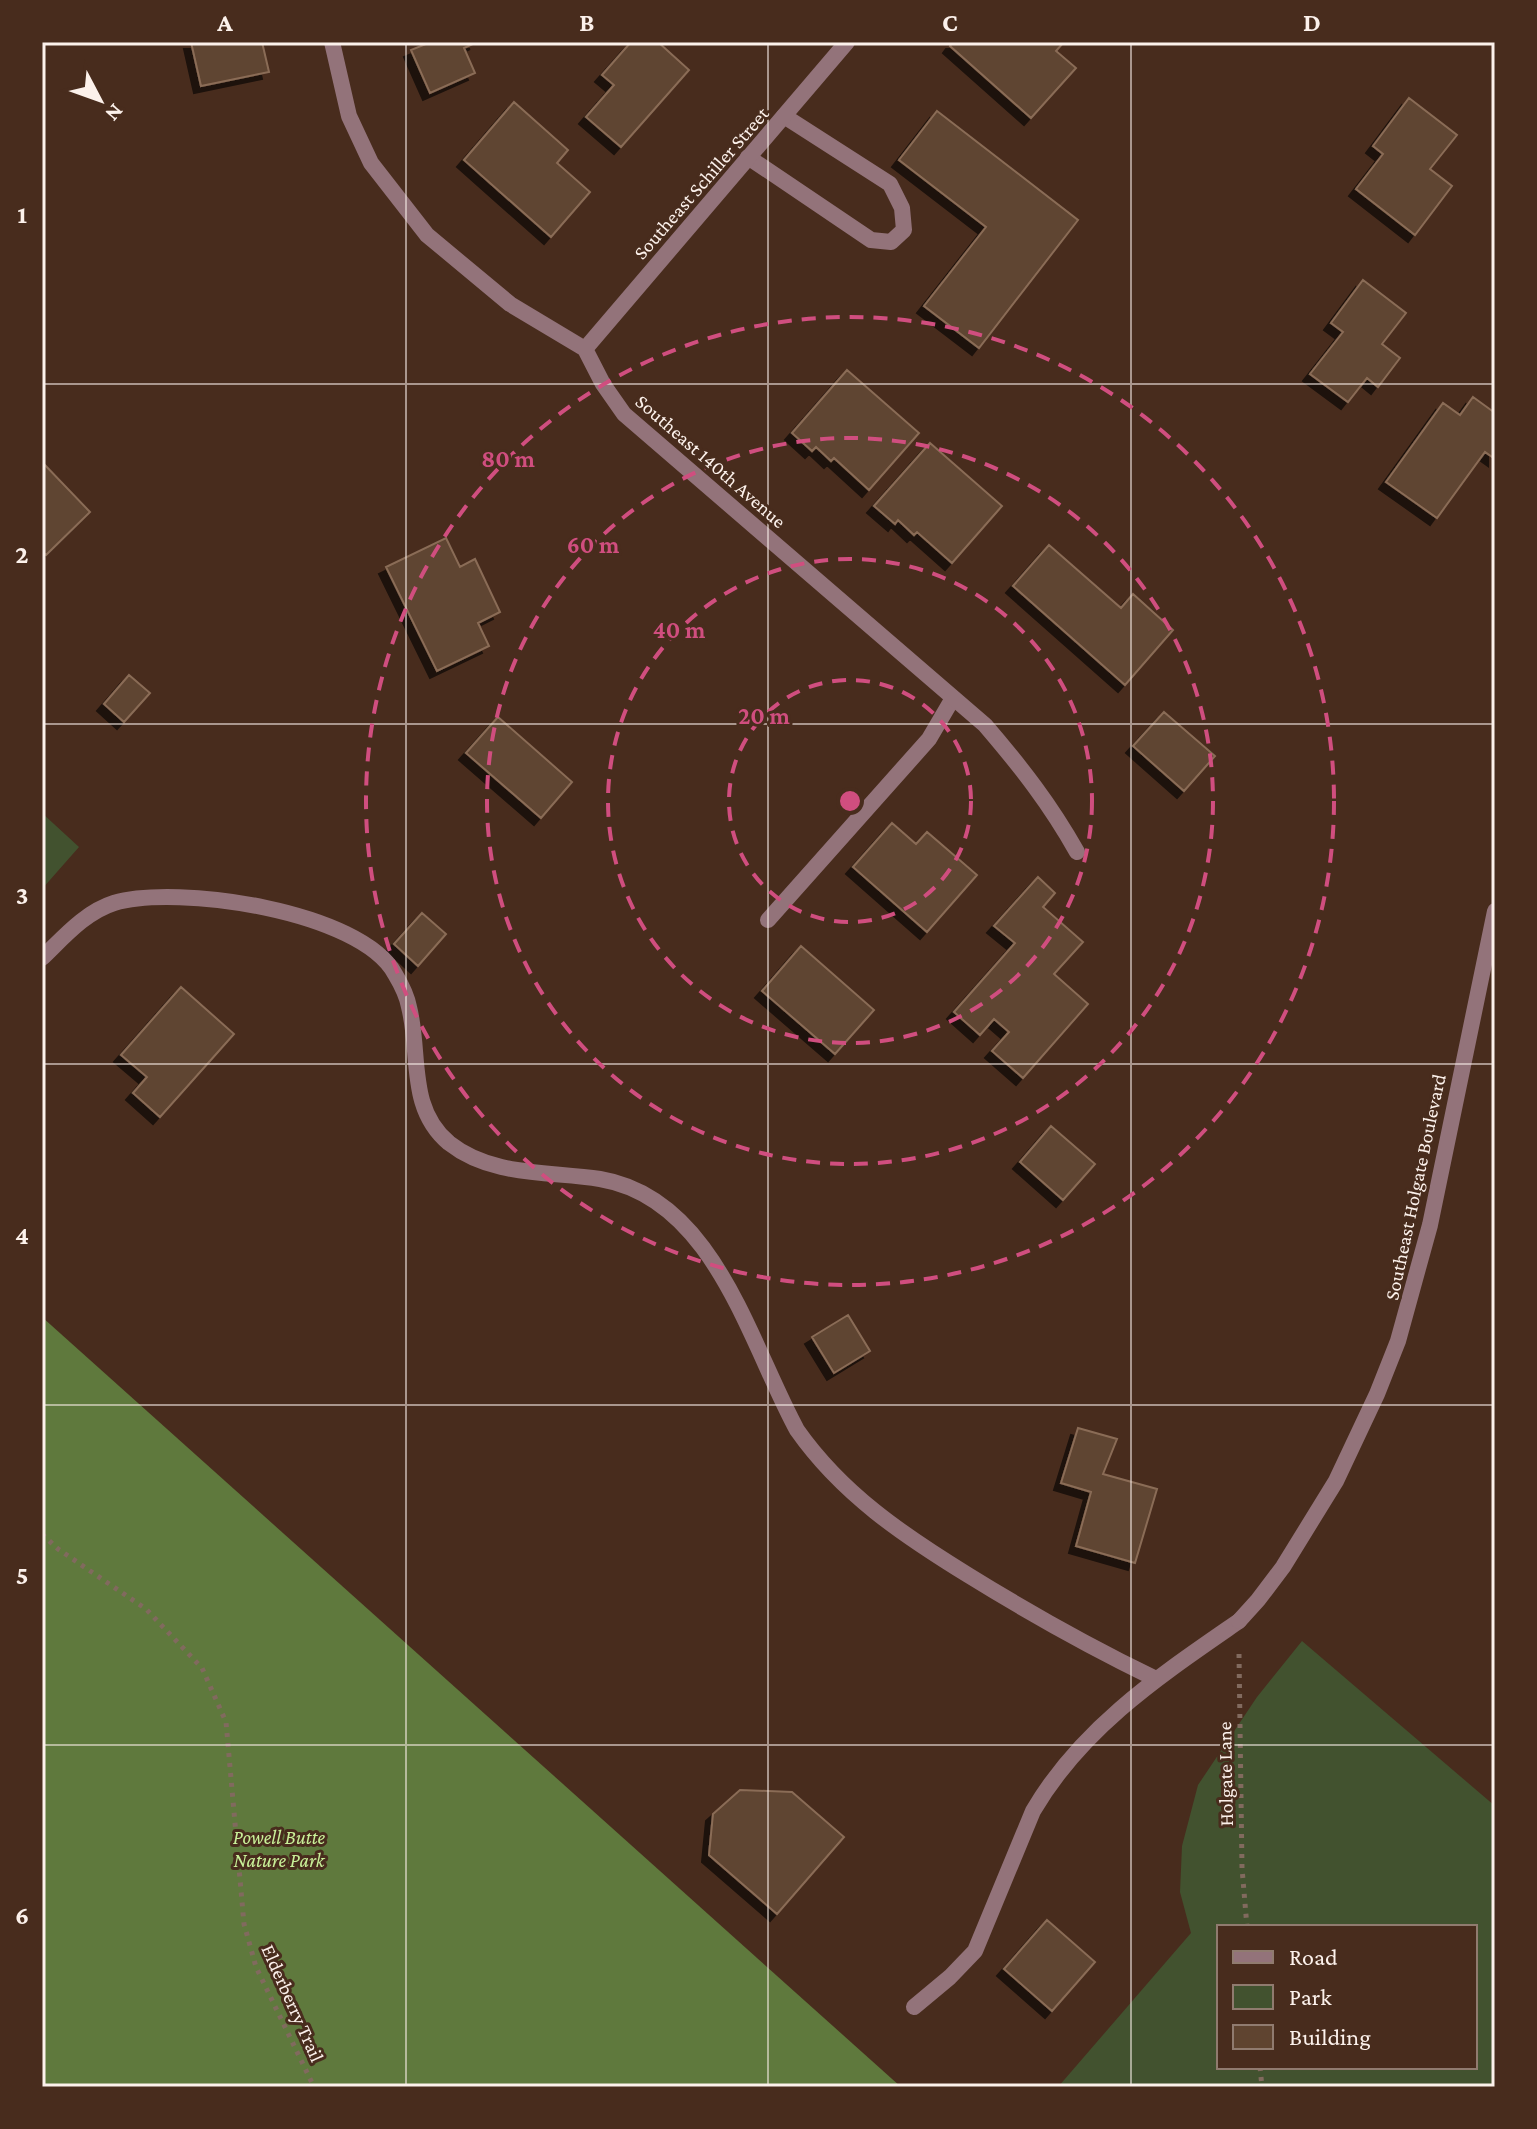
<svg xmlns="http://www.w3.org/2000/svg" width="1537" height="2129" viewBox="0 0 1537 2129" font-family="'Crimson Pro',serif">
<defs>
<filter id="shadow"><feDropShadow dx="-7" dy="7" stdDeviation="0" flood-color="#0009"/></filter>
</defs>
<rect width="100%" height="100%" fill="#482c1d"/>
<!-- green -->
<path fill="#42522f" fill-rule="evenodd" d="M42,813L79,847L42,889Z
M1302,1641L1495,1806V2087H1058L1191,1933L1180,1892L1182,1846L1198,1785L1257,1697ZM1219,1927H1475V2067H1219Z"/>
<!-- forest -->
<path fill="#5f793d" d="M42,1317L901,2087H42Z"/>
<!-- building -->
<path fill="#5f4430" stroke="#8a6c57" stroke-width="2" filter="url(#shadow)" d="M191,42H262L269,72L201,86Z
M425,42H477L464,48L475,73L430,93L411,50L426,44Z
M631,42H658L689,70L621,147L586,117L614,85L602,75Z
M953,42H1064L1056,51L1076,68L1031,118L950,46Z
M1409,98L1457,135L1430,169L1452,186L1415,235L1356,189L1383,154L1373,146Z
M514,102L568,150L557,163L590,192L551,237L464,160Z
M937,111L1078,220L979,348L924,306L986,227L899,160Z
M1363,280L1406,313L1382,344L1400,358L1378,387L1367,378L1348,402L1310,374L1343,332L1331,323Z
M847,370L919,433L869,490L834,458L831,461L816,447L812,451L792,433Z
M1473,397L1495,413V459L1485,452L1437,518L1386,482L1443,403L1460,415Z
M930,443L1002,506L952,563L917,532L914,535L898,520L895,524L874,506Z
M42,462L90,512L46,555L42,551Z
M446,538L460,567L475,559L500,612L478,623L489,646L437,671L386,567Z
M1049,545L1121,608L1133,594L1173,630L1125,685L1013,586Z
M129,675L150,693L124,722L104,704Z
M1164,712L1215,756L1184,791L1133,746Z
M498,717L572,782L541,818L466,753Z
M892,823L916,844L927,832L977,875L927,932L853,867Z
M1038,877L1055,893L1043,907L1083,942L1054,974L1088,1004L1023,1078L992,1051L1009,1032L994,1019L980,1035L954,1012L1015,943L994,926Z
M422,913L446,934L418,966L394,944Z
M801,946L874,1010L835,1054L762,991Z
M181,987L234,1034L160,1117L133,1093L147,1077L121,1055Z
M1051,1126L1095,1164L1063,1200L1020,1162Z
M848,1315L870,1351L834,1373L812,1337Z
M1078,1428L1117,1439L1103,1474L1157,1489L1135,1563L1076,1546L1091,1492L1061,1483Z
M740,1790L792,1792L844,1837L777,1914L709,1855L713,1814Z
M1047,1920L1095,1962L1052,2011L1004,1969Z"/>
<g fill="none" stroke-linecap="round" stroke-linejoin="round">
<!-- path -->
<path stroke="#816a5e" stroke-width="5" stroke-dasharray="4 6" stroke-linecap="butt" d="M42,1534L58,1549L146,1609L202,1668L226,1722L244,1924L256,1967L314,2087
M1239,1654L1242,1868L1247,1927
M1260,2067L1262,2087"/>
<!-- lane -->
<path stroke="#93737a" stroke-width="16" d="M748,157L871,240L891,242L904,230L902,208L890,184L784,116
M768,920L929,739L953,698
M42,958C63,938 85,912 114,903C177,884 361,911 395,974C401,984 407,996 409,1007C421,1054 407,1108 449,1143C492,1177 549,1171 600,1179C714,1198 749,1342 797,1430C842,1494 903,1535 968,1575C1031,1614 1090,1647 1156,1679
M914,2007L950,1977L975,1951L1033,1811C1082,1727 1161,1675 1239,1621"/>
<!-- street -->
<path stroke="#93737a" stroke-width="16" d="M332,42L349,116L371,163L427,235L510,304L585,349L603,384L624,414L985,725C1021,767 1050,804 1077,852
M585,349L847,42
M1239,1621L1258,1600L1283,1567L1336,1481L1377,1394L1398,1341L1430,1225L1495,911"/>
</g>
<!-- grid -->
<path fill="none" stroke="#fcf1eb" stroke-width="2" stroke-opacity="0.55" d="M406,42V2087M768,42V2087M1131,42V2087M42,384H1495M42,724H1495M42,1064H1495M42,1405H1495M42,1745H1495"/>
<!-- distance rings -->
<g fill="none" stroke="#d04e7f" stroke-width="4" stroke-dasharray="14 10">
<circle cx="850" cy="801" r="121"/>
<circle cx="850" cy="801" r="242"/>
<circle cx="850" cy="801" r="363"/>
<circle cx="850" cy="801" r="484"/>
</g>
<g text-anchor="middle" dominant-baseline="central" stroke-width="6" stroke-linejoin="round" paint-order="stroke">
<!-- street labels -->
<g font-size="20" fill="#fcf1eb" stroke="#482c1d">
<text transform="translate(701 183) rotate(-49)">Southeast Schiller Street</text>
<text transform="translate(711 461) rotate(41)">Southeast 140th Avenue</text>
<text transform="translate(1415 1187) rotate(-78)">Southeast Holgate Boulevard</text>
<text transform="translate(1225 1774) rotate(-91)">Holgate Lane</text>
<text transform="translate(293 2003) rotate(66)">Elderberry Trail</text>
</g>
<!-- park labels -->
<g font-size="20" font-style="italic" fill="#c9f199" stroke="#482c1d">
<text x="279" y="1837">Powell Butte<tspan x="279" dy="23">Nature Park</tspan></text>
</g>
</g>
<circle cx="850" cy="801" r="12" fill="#d04e7f" stroke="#482c1d" stroke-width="4"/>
<g font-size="24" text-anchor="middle" font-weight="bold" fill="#d04e7f" stroke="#482c1d" stroke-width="6" stroke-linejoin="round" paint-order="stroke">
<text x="508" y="467">80 m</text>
<text x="593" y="553">60 m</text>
<text x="679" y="638">40 m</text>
<text x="764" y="724">20 m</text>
</g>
<!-- border -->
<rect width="1537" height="2129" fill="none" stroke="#482c1d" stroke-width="88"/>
<!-- legend -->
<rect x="1217" y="1925" width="260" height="144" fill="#482c1d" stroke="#907b6f" stroke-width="2"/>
<rect x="1233" y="1951" width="40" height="12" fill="#93737a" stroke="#907b6f" stroke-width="2"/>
<text x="1289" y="1965" font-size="24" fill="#fcf1eb">Road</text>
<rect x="1233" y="1985" width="40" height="24" fill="#42522f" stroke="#907b6f" stroke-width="2"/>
<text x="1289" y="2005" font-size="24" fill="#fcf1eb">Park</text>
<rect x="1233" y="2025" width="40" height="24" fill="#5f4430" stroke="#907b6f" stroke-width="2"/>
<text x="1289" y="2045" font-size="24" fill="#fcf1eb">Building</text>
<!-- north arrow -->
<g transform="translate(100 100) rotate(131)" stroke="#482c1d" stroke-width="6" paint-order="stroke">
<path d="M0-6L14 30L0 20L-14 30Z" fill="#fcf1eb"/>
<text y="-12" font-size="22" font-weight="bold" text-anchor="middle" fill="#fcf1eb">N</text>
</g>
<rect x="44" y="44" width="1449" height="2041" fill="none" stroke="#fcf1eb" stroke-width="3"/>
<g font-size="26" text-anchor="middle" font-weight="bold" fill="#fcf1eb">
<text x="225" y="31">A</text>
<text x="587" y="31">B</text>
<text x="950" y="31">C</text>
<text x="1312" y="31">D</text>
<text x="22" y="223">1</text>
<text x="22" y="563">2</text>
<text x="22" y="904">3</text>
<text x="22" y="1244">4</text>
<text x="22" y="1584">5</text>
<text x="22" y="1924">6</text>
</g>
</svg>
